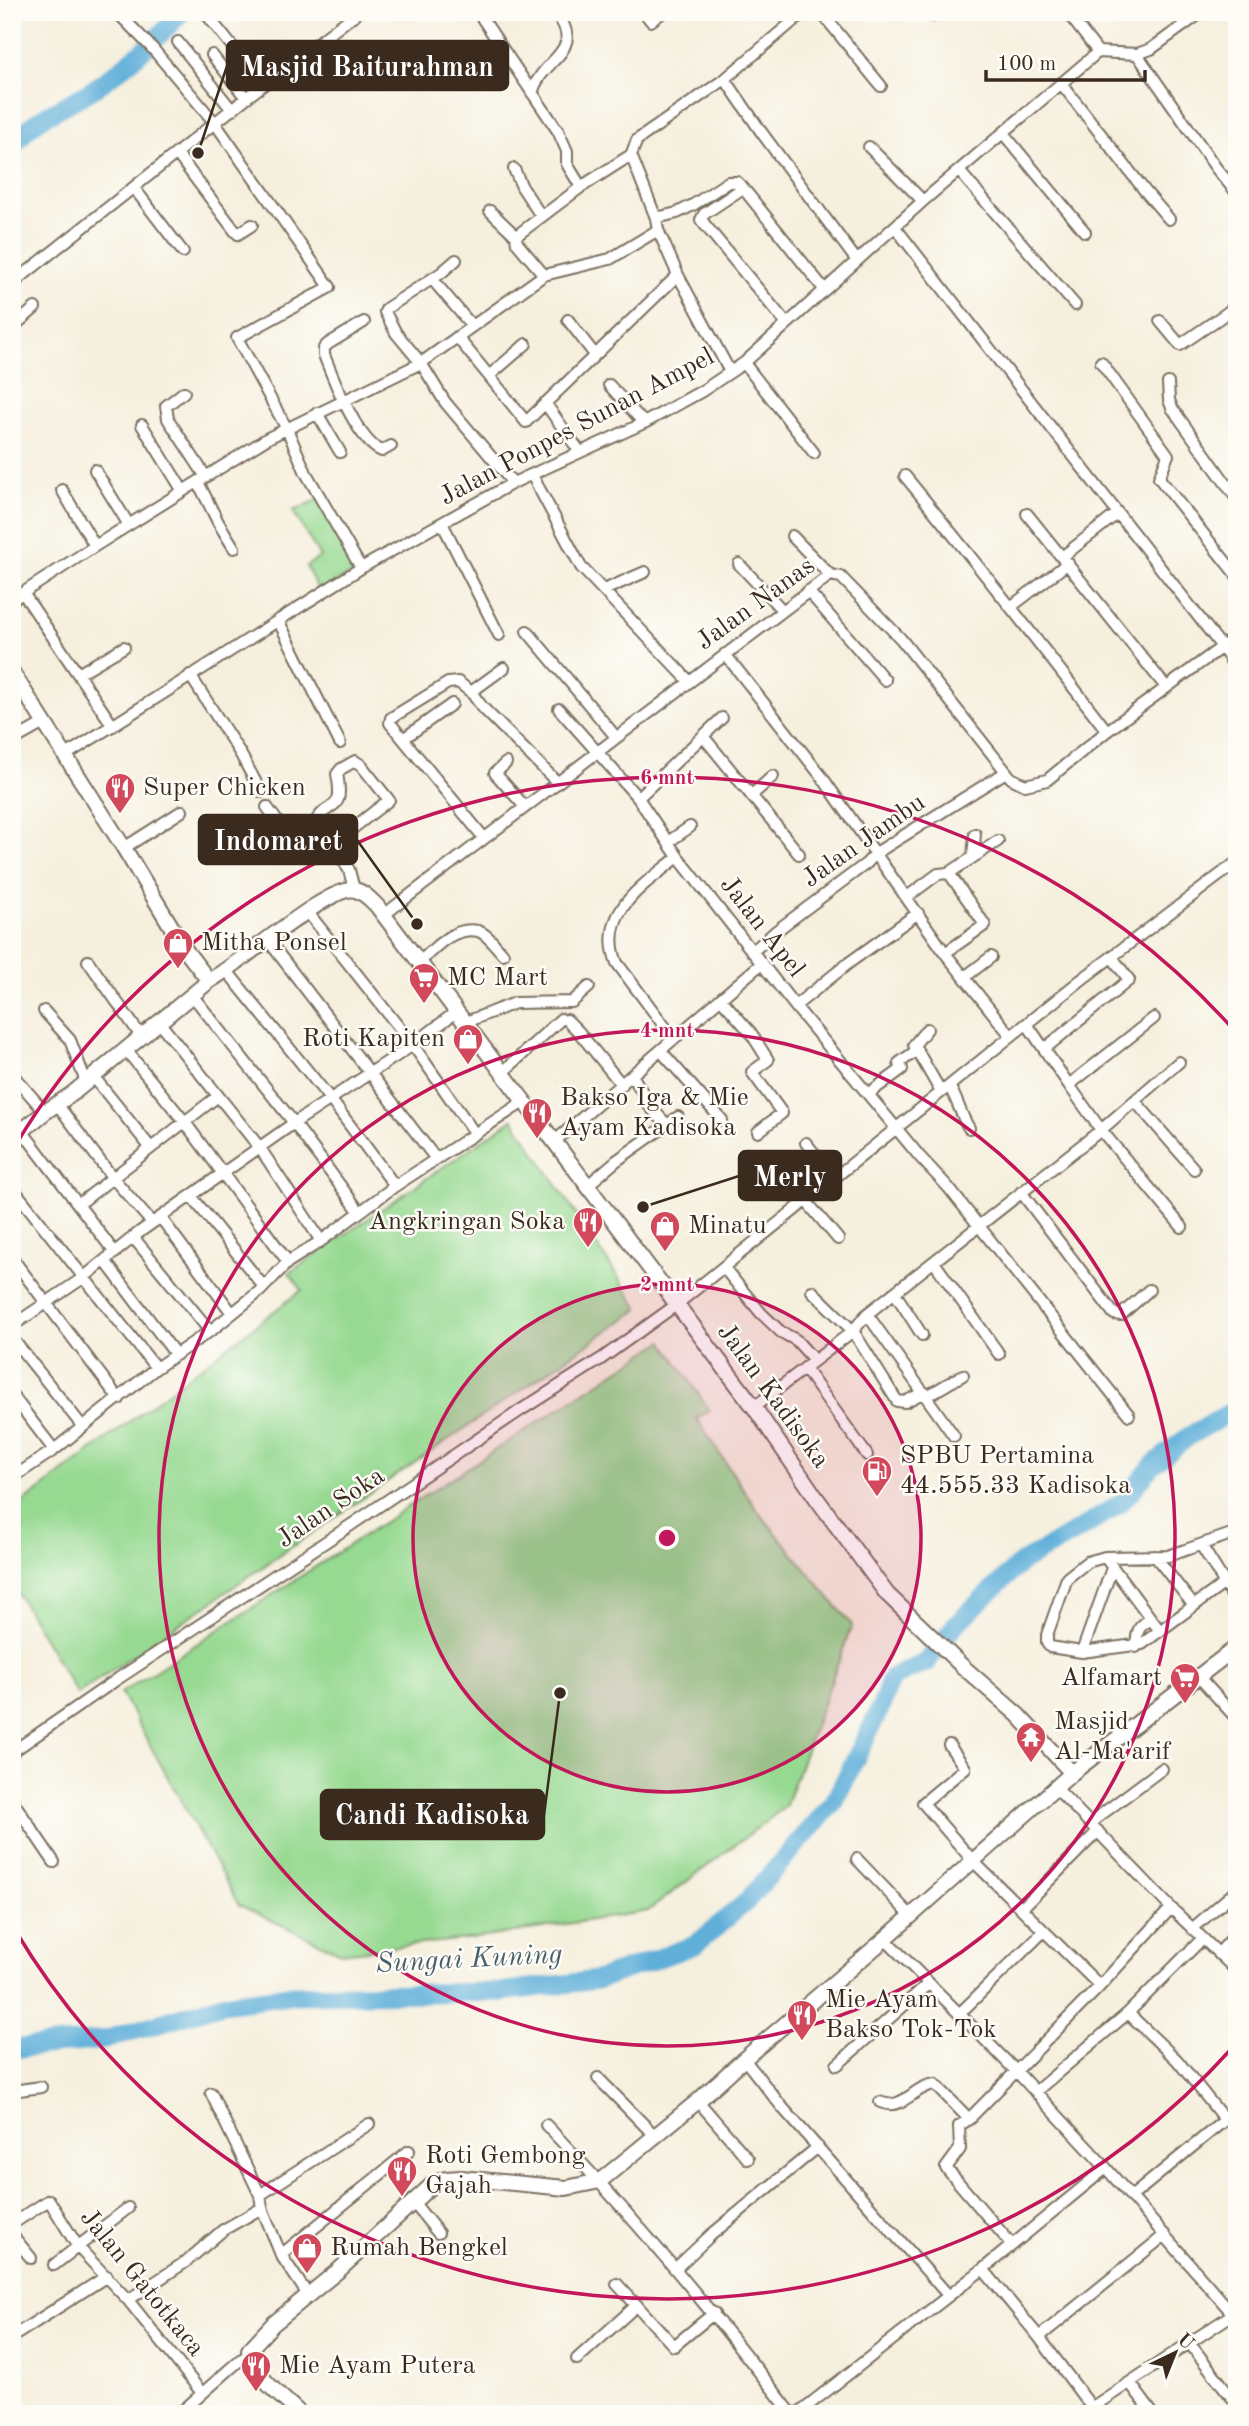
<svg xmlns="http://www.w3.org/2000/svg" width="1249" height="2426" viewBox="0 0 1249 2426" font-family="'Old Standard TT',serif">
<rect width="100%" height="100%" fill="#fdfcf7"/>
<filter id="ink" filterUnits="userSpaceOnUse"><feTurbulence type="fractalNoise" baseFrequency=".0143" numOctaves="2"/><feDisplacementMap in="SourceGraphic" scale="14" xChannelSelector="R" yChannelSelector="G"/><feConvolveMatrix kernelMatrix="1 2 1 2 8 2 1 2 1" color-interpolation-filters="sRGB"/></filter>
<filter id="wash" filterUnits="userSpaceOnUse"><feTurbulence type="fractalNoise" baseFrequency=".00686" numOctaves="4" result="noise"/><feDisplacementMap in="SourceGraphic" scale="28" xChannelSelector="R" yChannelSelector="G"/><feGaussianBlur stdDeviation="1.57" result="paint"/><feColorMatrix in="noise" values="0 0 0 0 0 0 0 0 0 0 0 0 0 0 0 0 0 1.4 0 .05"/><feComposite in="paint" operator="in"/></filter>
<g filter="url(#wash)">
<rect width="100%" height="100%" fill="#f5efdd"/>
<!-- green -->
<path fill="#96d991" stroke="#688258" stroke-width="2" d="M321,498L361,568L319,592L306,566L320,557L293,511Z
M513,1119L639,1309L77,1694L12,1584V1511L302,1290L289,1273Z
M663,1341L710,1411L696,1418L757,1510L852,1625L785,1807L648,1911L484,1937L341,1953L239,1905L121,1693Z"/>
<g fill="none" stroke-linecap="round" stroke-linejoin="round">
<!-- river -->
<path stroke="#5eafd9" stroke-width="19" d="M12,149C32,114 65,109 95,88C126,66 157,40 182,12
M12,2049L104,2040L222,2004L289,1995L500,1992L597,1980L695,1945L746,1902L834,1802L881,1707L891,1678L927,1662L955,1625L1022,1562L1081,1529L1121,1503L1154,1464L1189,1436L1229,1413L1237,1414"/>
</g>
</g>
<g filter="url(#ink)">
<g fill="none" stroke-linecap="round" stroke-linejoin="round">
<!-- minor casing -->
<g stroke="#7c6f61" stroke-width="14">
<path id="minor" d="M117,12L153,49L215,123L330,287L237,338L287,429L306,473L361,568
M478,12L558,131L567,151V164L581,187
M644,12L651,21L663,12
M821,12L881,86
M930,12L933,16
M1067,12L1098,52
M1236,12L1237,14
M207,15L263,85
M178,42L232,110
M1098,52L1137,54L1151,49L1202,12
M1137,54L1216,168L1237,193
M212,55L246,98
M725,79L762,133L857,261
M1061,83L1145,191L1169,219
M532,93C542,57 588,52 555,12
M1003,133L1085,232
M869,147L923,201
M177,154L235,231L238,234L252,225
M514,169L522,187L541,216
M960,172L1075,305
M134,188L183,252
M490,211L516,236
M656,218L677,213L693,205L728,182H737L743,188
M895,227L1222,647L1237,670
M516,236L581,187L631,155
M516,236L517,243L544,275
M456,260L441,273L387,308L385,312L396,333L421,363L445,402L513,483
M432,279L472,326
M12,284L246,98L358,12
M568,320L595,355
M1160,321L1180,345L1237,306
M364,322L328,344L324,348V355C333,378 358,443 382,451L391,446
M786,323L701,220L704,214L743,188L824,289
M12,328L35,308
M457,337L489,376L526,344
M1101,362L1168,455L1159,478L1237,576
M744,363L814,453
M730,372L678,275L658,230L656,218L631,155L637,140L725,79L804,12
M489,376L526,422L678,275
M1168,383L1169,400L1172,408L1237,499
M609,385L644,423
M184,392L166,406L168,419L206,477
M545,403L580,452
M317,413L340,452
M142,425L183,491
M95,470L129,525
M532,475L581,567L689,681
M905,476C974,560 1041,645 1107,731
M198,482L218,522L234,548
M62,490L95,546
M1027,514L1166,687
M442,523L499,635
M792,536L830,575
M1062,557L1118,513
M739,564L782,610
M604,590L645,572
M808,591L885,680
M23,593L113,726
M12,600L95,546L268,438L421,363L544,275L610,259L658,230
M1012,606L1068,563
M278,620L340,743
M527,631L616,737
M725,654L822,777L945,953L1011,1036
M78,674L124,647
M190,675L240,753L261,792
M471,692L504,668
M559,709L638,798L678,857L795,1006L920,1157L948,1187L1129,1415
M703,736L799,854
M403,739L452,704
M12,741L44,723
M66,755L361,568L513,483L644,423L702,391L744,363L923,201L1098,52
M506,763L495,773L525,807
M752,795L773,776
M638,798L722,718
M267,807L293,843L318,828
M484,838L390,723L391,718L448,683L458,682L471,692L483,708L557,782
M668,842L690,827
M334,843L389,800L361,765L355,761L341,769L337,774C345,816 328,798 315,823L334,843L349,870L354,889
M124,848L182,811
M973,857L975,834
M907,897L938,874L949,873L998,841
M306,910L413,1045L475,1134
M385,914L830,575L841,577L901,639L1011,778L1025,785L1047,780L1107,731L1237,636
M268,940L436,1159
M752,952L776,931L867,863L876,853L1006,772
M945,953L985,925L949,873
M88,961L141,1036
M420,962C435,947 454,926 478,931C488,934 496,947 503,954
M227,971L331,1100L395,1186
M965,977L991,957
M192,995L294,1123L359,1211
M721,999L751,1033L768,1060L752,1072L782,1113L758,1132
M795,1006L850,962L918,913
M44,1011L70,1040L86,1082
M1154,1018L1069,1085L1101,1130L1182,1227
M567,1020L578,1031L622,1085
M159,1022L260,1148L321,1241
M466,1022L515,1003L572,1002L589,987
M1027,1024L1044,1049L1054,1041L1129,980L1112,957
M927,1029L914,1045L941,1092
M674,1039L617,963C597,912 644,885 678,857
M1044,1049L1069,1085
M661,1051L722,1120
M503,1072L561,1019
M12,1074L45,1112
M632,1075L644,1095V1100L667,1125
M93,1076L150,1147
M949,1086C958,1100 960,1114 969,1128
M868,1094L902,1069L899,1063L916,1051
M1135,1101L1194,1169
M57,1104L112,1177L152,1223
M23,1132L115,1253
M555,1141L762,963
M806,1143L834,1178
M588,1185L616,1161L678,1117
M12,1187L156,1368
M1021,1192L1114,1314L1121,1315L1149,1290
M192,1197L264,1287
M806,1201L838,1239
M79,1204L218,1096
M161,1218L232,1313
M133,1237L210,1331
M12,1258L119,1399
M105,1261L176,1355
M288,1262L321,1241L395,1186L525,1101
M934,1262L999,1354
M724,1268L761,1313L781,1332L796,1340L814,1360
M812,1291L853,1331L897,1401L905,1402L924,1392
M895,1293L922,1335
M867,1314L954,1436
M12,1326L83,1278L141,1231L294,1123L413,1045L457,1011
M12,1338L83,1427
M805,1369L867,1455
M12,1395L54,1450
M927,1396L963,1375
M754,1407L853,1331L867,1314L1101,1130L1179,1062
M12,1478L54,1450L156,1368L213,1329L260,1291L288,1262L184,1121L126,1050
M1237,1532L1168,1556L1105,1557L1087,1562L1067,1578L1047,1635V1643L1050,1647L1082,1652L1142,1644L1237,1574
M1201,1545L1237,1603
M1155,1556L1194,1606
M1105,1557L1160,1631
M1136,1647C1137,1633 1137,1625 1151,1620
M1082,1652L1112,1568
M1198,1676L1237,1719
M949,1745L965,1768L923,1803L973,1861L1100,1986
M12,1752L119,1678L345,1529L521,1410L601,1359L676,1305L1081,980L1237,862
M1056,1788L1171,1908L1237,1971
M12,1800L54,1862
M1090,1823L1162,1769
M857,1859L911,1916
M1022,1908L1098,1831
M1192,1929L1237,1890
M885,1939L1017,2072L1106,2168L1233,2314L1082,2414
M1218,1954L1237,1933
M1128,2013L1177,2060L1225,2120
M959,2014L1044,1931
M744,2059L782,2107L948,2295
M837,2065L929,1983
M598,2078L655,2136
M12,2091L41,2087
M1035,2092L1128,2013L1202,1939
M211,2093L260,2195L262,2208L281,2255
M698,2101L748,2159
M880,2102C902,2112 914,2086 935,2084L969,2119L1100,1986L1171,1908
M969,2119L959,2126L960,2149L946,2168L1012,2245
M546,2125C634,2217 714,2313 792,2414
M260,2195L369,2124
M1131,2197L1237,2110
M413,2202L438,2233
M12,2224L49,2200L78,2247L128,2300L202,2393
M12,2235L31,2258
M54,2265L128,2208
M676,2268L711,2235L818,2147
M983,2269L1039,2337L1092,2408
M617,2284L674,2346L714,2313
M308,2295L281,2255L409,2151
M128,2300L187,2261L223,2230L262,2208
M12,2337L107,2276
M1039,2337L1165,2235
M1190,2344L1237,2404
M577,2359L637,2305
M1130,2383L1153,2414
M179,2414L240,2360L250,2355
M797,2414L983,2269L1106,2168"/>
</g>
<!-- tertiary casing -->
<g stroke="#7c6f61" stroke-width="18">
<path id="tertiary" d="M12,672L124,848L186,951L209,981C237,966 332,883 355,890C364,892 371,900 377,906L754,1407L817,1499L887,1594L962,1666L1018,1715L1072,1773
M12,1139L45,1112L72,1094L209,981
M300,2414C282,2396 252,2376 249,2350L273,2324L339,2270L433,2184L446,2179L461,2178L566,2188L600,2181L698,2101L744,2059L885,1939L1072,1773L1237,1647"/>
</g>
<!-- minor -->
<use href="#minor" stroke="#fff" stroke-width="10"/>
<!-- tertiary -->
<use href="#tertiary" stroke="#fff" stroke-width="14"/>
</g>
</g>
<!-- distance rings -->
<circle cx="667" cy="1538" r="254" fill="#c2185b" fill-opacity=".12"/>
<g fill="none" stroke="#c2185b" stroke-width="3.5">
<circle cx="667" cy="1538" r="254"/>
<circle cx="667" cy="1538" r="508"/>
<path d="M1233 2047A761 761 0 0 1 15 1930M15 1146A761 761 0 0 1 1233 1029"/>
</g>
<!-- icons -->
<defs>
<g id="restaurant-pin" transform="scale(1.575)"><path d="M0 17L-7.5 6A9.5 9.5 0 1 1 7.5 6Z" fill="#d1495b" stroke="#fdfcf7"/><path d="M-5-6h1v4h1v-4h1v4h1v-4h1v5L-1.5 .5V6h-2V.5L-5-1ZM5-6V6H3V1.5H1.5Q1.5-4 5-6Z" fill="#fff"/></g>
<g id="shop-pin" transform="scale(1.575)"><path d="M0 17L-7.5 6A9.5 9.5 0 1 1 7.5 6Z" fill="#d1495b" stroke="#fdfcf7"/><path d="M-5-2.5h2.3a2.7 3.5 0 0 1 5.4 0H5L5.5 6h-11ZM-1.5-2.5h3a1.5 2.3 0 0 0-3 0Z" fill="#fff"/></g>
<g id="supermarket-pin" transform="scale(1.575)"><path d="M0 17L-7.5 6A9.5 9.5 0 1 1 7.5 6Z" fill="#d1495b" stroke="#fdfcf7"/><path d="M-6-5.5h2.5l.6 2H6L4.5 2H-2.5L-4.4-4H-6ZM-1.5 3.2a1.3 1.3 0 1 0 .1 0ZM3 3.2a1.3 1.3 0 1 0 .1 0Z" fill="#fff"/></g>
<g id="fuel-pin" transform="scale(1.575)"><path d="M0 17L-7.5 6A9.5 9.5 0 1 1 7.5 6Z" fill="#d1495b" stroke="#fdfcf7"/><path d="M-5.5-6h7V0h2V4h1.3V-2.5L3-4.5l.8-.8L6-3V5H2.5V1h-1V6h-7ZM-4.2-4.7v3.2H.2V-4.7Z" fill="#fff"/></g>
<g id="temple-pin" transform="scale(1.575)"><path d="M0 17L-7.5 6A9.5 9.5 0 1 1 7.5 6Z" fill="#d1495b" stroke="#fdfcf7"/><path d="M0-6L5-2H3V0L6.5 2.5H4V6H1.5V3h-3V6H-4V2.5H-6.5L-3 0V-2H-5Z" fill="#fff"/></g>
</defs>
<g fill-rule="evenodd">
<use href="#restaurant-pin" x="120" y="788"/>
<use href="#shop-pin" x="178" y="943"/>
<use href="#supermarket-pin" x="424" y="978"/>
<use href="#shop-pin" x="468" y="1039"/>
<use href="#restaurant-pin" x="537" y="1113"/>
<use href="#restaurant-pin" x="588" y="1222"/>
<use href="#shop-pin" x="665" y="1226"/>
<use href="#fuel-pin" x="877" y="1471"/>
<use href="#supermarket-pin" x="1185" y="1678"/>
<use href="#temple-pin" x="1031" y="1737"/>
<use href="#restaurant-pin" x="802" y="2015"/>
<use href="#restaurant-pin" x="402" y="2171"/>
<use href="#shop-pin" x="307" y="2248"/>
<use href="#restaurant-pin" x="256" y="2366"/>
</g>
<g text-anchor="middle" dominant-baseline="central" stroke-width="5" stroke-linejoin="round" paint-order="stroke">
<!-- street labels -->
<g font-size="26" fill="#3b2a1e" stroke="#fdfcf7">
<text transform="translate(577 427) rotate(-28)">Jalan Ponpes Sunan Ampel</text>
<text transform="translate(756 604) rotate(-36)">Jalan Nanas</text>
<text transform="translate(864 841) rotate(-35)">Jalan Jambu</text>
<text transform="translate(762 927) rotate(52)">Jalan Apel</text>
<text transform="translate(773 1396) rotate(54)">Jalan Kadisoka</text>
<text transform="translate(331 1508) rotate(-34)">Jalan Soka</text>
<text transform="translate(142 2283) rotate(51)">Jalan Gatotkaca</text>
</g>
<!-- poi labels -->
<g font-size="26" fill="#3b2a1e" stroke="#fdfcf7" text-anchor="start">
<text x="143" y="788">Super Chicken</text>
<text x="201" y="943">Mitha Ponsel</text>
<text x="447" y="978">MC Mart</text>
<text x="445" y="1039" text-anchor="end">Roti Kapiten</text>
<text x="560" y="1098">Bakso Iga &amp; Mie<tspan x="560" dy="30">Ayam Kadisoka</tspan></text>
<text x="565" y="1222" text-anchor="end">Angkringan Soka</text>
<text x="688" y="1226">Minatu</text>
<text x="900" y="1456">SPBU Pertamina<tspan x="900" dy="30">44.555.33 Kadisoka</tspan></text>
<text x="1162" y="1678" text-anchor="end">Alfamart</text>
<text x="1054" y="1722">Masjid<tspan x="1054" dy="30">Al-Ma'arif</tspan></text>
<text x="825" y="2000">Mie Ayam<tspan x="825" dy="30">Bakso Tok-Tok</tspan></text>
<text x="425" y="2156">Roti Gembong<tspan x="425" dy="30">Gajah</tspan></text>
<text x="330" y="2248">Rumah Bengkel</text>
<text x="279" y="2366">Mie Ayam Putera</text>
</g>
<!-- water labels -->
<g font-size="28" font-style="italic" fill="#495f69" stroke="#fdfcf7">
<text transform="translate(469 1960) rotate(-3)">Sungai Kuning</text>
</g>
</g>
<circle cx="667" cy="1538" r="10" fill="#c2185b" stroke="#fdfcf7" stroke-width="3.5"/>
<g font-size="21" text-anchor="middle" font-weight="bold" fill="#c2185b" stroke="#fdfcf7" stroke-width="5" stroke-linejoin="round" paint-order="stroke">
<text x="667" y="784">6 mnt</text>
<text x="667" y="1037">4 mnt</text>
<text x="667" y="1291">2 mnt</text>
</g>
<!-- callouts -->
<path fill="none" stroke="#3b2a1e" stroke-width="2.5" d="M198 153L227 66M417 924L357 840M643 1207L739 1176M560 1693L544 1815"/>
<g fill="#3b2a1e" stroke="#fdfcf7" stroke-width="2.5">
<circle cx="198" cy="153" r="7"/>
<circle cx="417" cy="924" r="7"/>
<circle cx="643" cy="1207" r="7"/>
<circle cx="560" cy="1693" r="7"/>
</g>
<g fill="#3b2a1e" stroke="#3b2a1e" stroke-width="2.5">
<rect x="227" y="41" width="281" height="49" rx="7"/>
<rect x="199" y="815" width="158" height="49" rx="7"/>
<rect x="739" y="1151" width="102" height="49" rx="7"/>
<rect x="321" y="1790" width="223" height="49" rx="7"/>
</g>
<g font-size="28" text-anchor="middle" font-weight="bold" fill="#fff">
<text x="367" y="76">Masjid Baiturahman</text>
<text x="278" y="850">Indomaret</text>
<text x="790" y="1186">Merly</text>
<text x="432" y="1824">Candi Kadisoka</text>
</g>
<!-- margin -->
<rect width="1249" height="2426" fill="none" stroke="#fdfcf7" stroke-width="42"/>
<!-- north arrow -->
<g transform="translate(1175 2353) rotate(43)" stroke="#fdfcf7" stroke-width="5" paint-order="stroke">
<path d="M0-5L12 26L0 18L-12 26Z" fill="#3b2a1e"/>
<text y="-10" font-size="19" font-weight="bold" text-anchor="middle" fill="#3b2a1e">U</text>
</g>
<!-- scale -->
<path d="M986 70v10h159v-10" fill="none" stroke="#3b2a1e" stroke-width="3.5"/>
<text x="997" y="70" font-size="21" fill="#3b2a1e" stroke="#fdfcf7" stroke-width="5" paint-order="stroke">100 m</text>
</svg>
